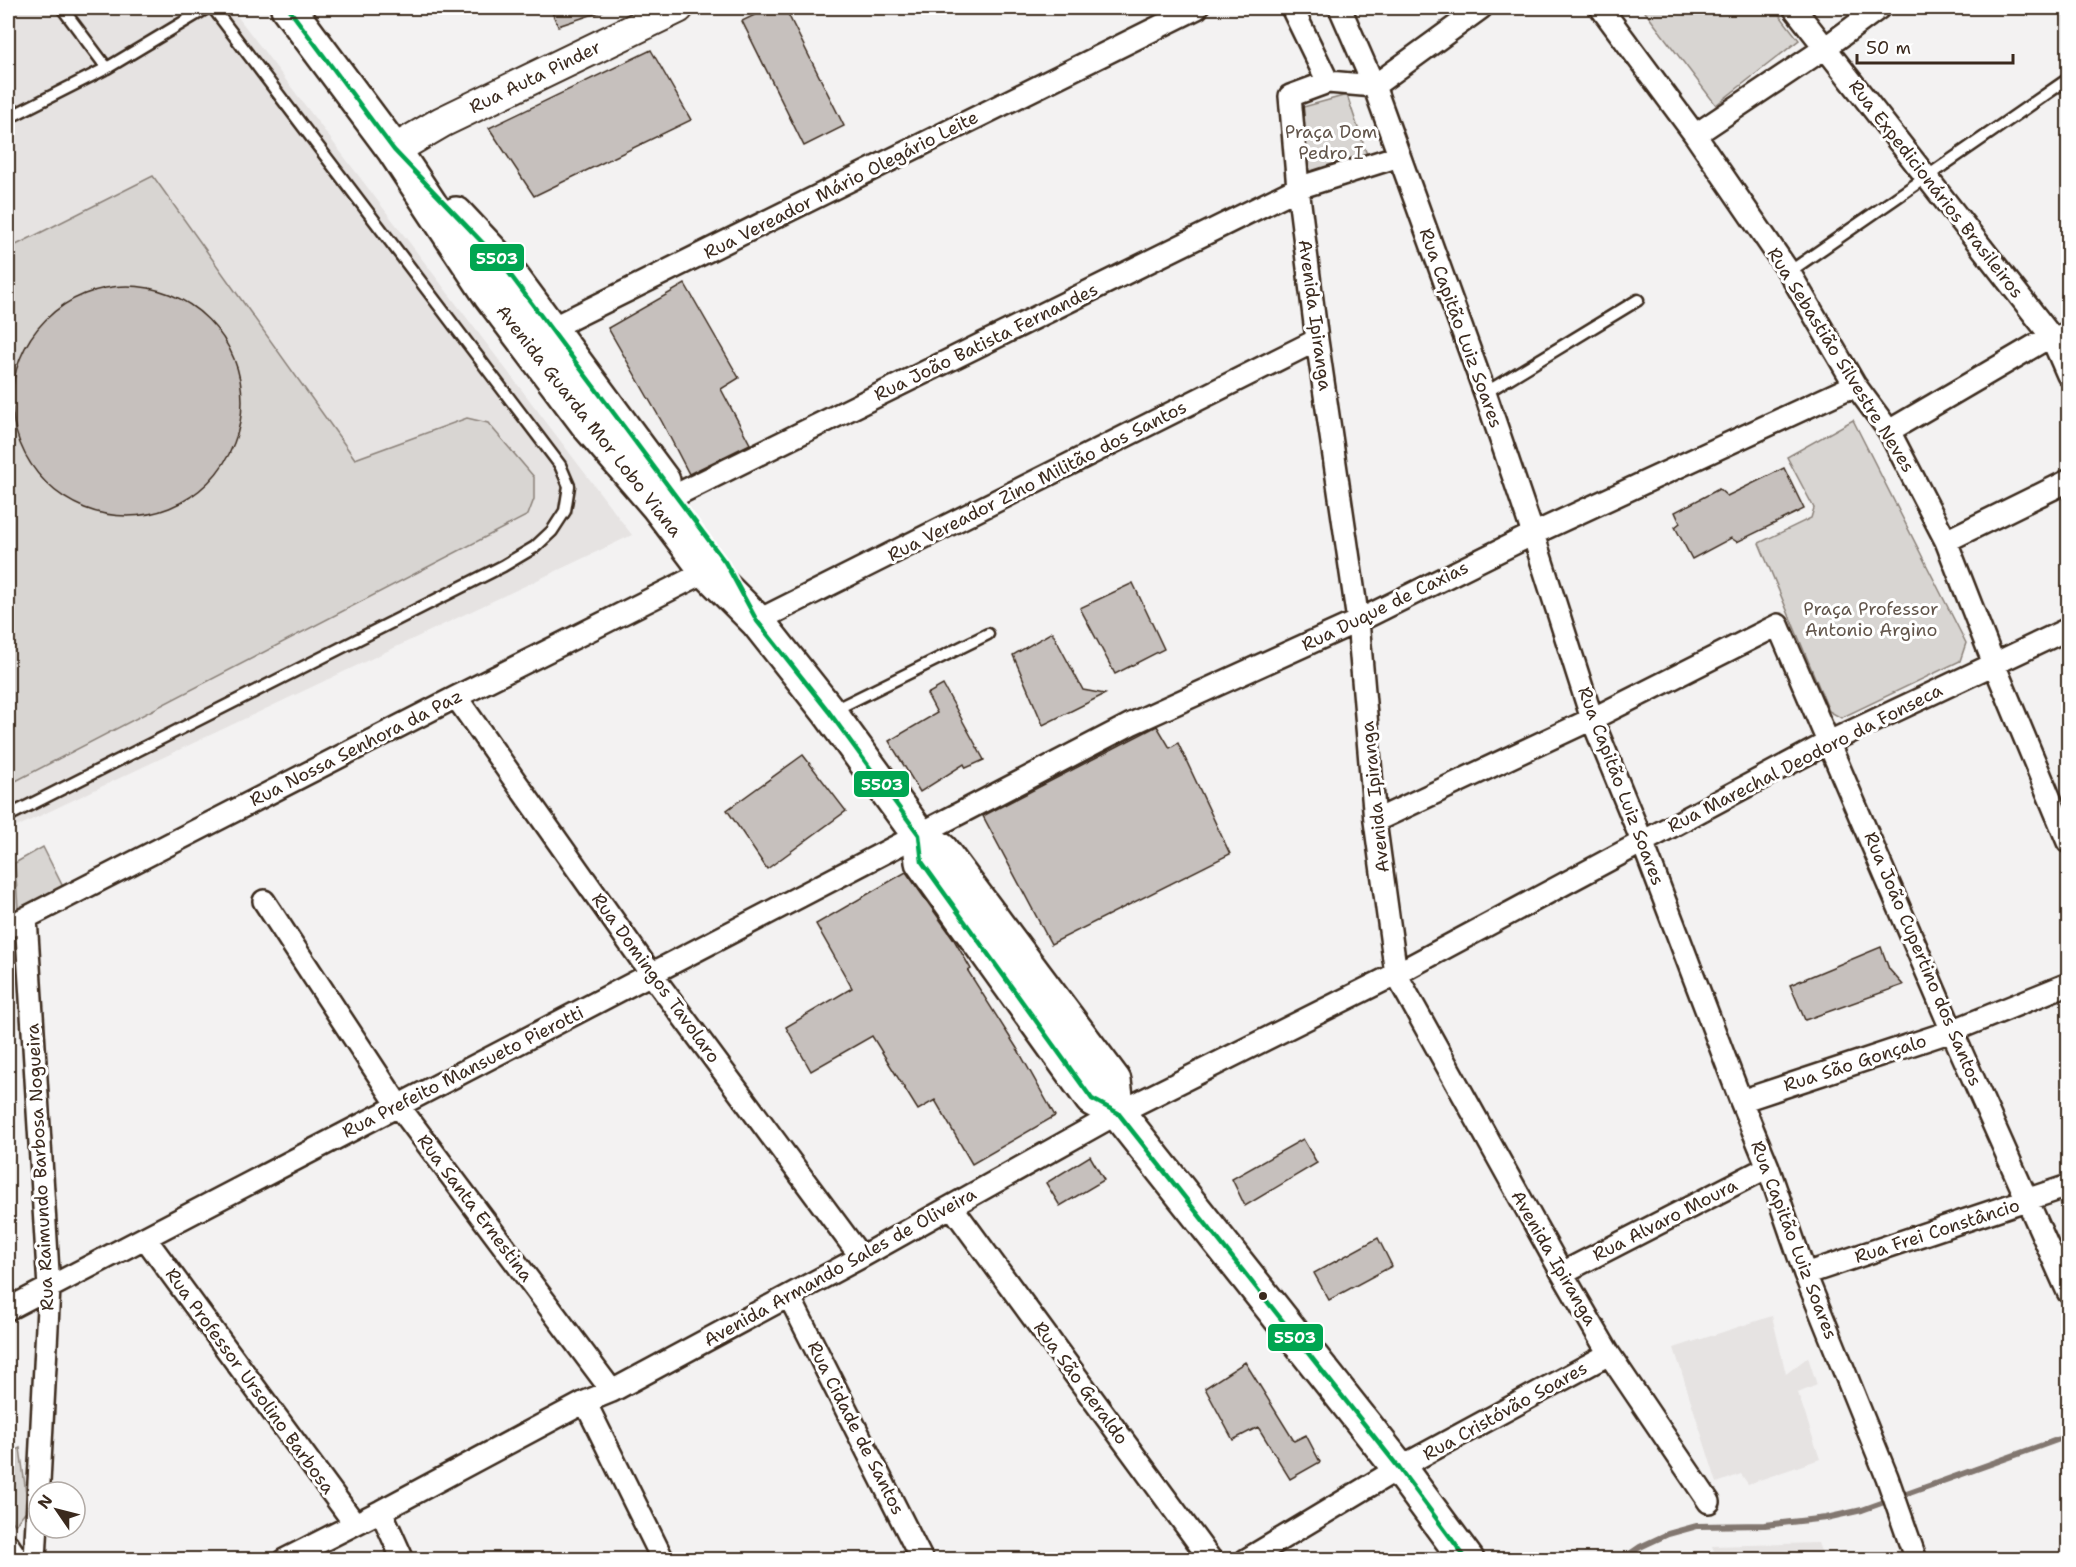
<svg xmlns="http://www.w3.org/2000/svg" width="2076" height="1567" viewBox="0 0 2076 1567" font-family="'Shantell Sans',sans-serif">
<rect width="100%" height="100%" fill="#f3f2f2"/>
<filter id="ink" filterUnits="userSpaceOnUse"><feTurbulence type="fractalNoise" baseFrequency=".0167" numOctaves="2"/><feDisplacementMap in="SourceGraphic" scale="12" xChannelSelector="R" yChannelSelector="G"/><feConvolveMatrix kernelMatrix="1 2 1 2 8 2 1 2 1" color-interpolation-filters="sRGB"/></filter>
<g filter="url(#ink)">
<!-- built -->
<path fill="#e6e3e2" d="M8,8H231L632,535L8,831Z
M1772,1316L1786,1374L1808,1357L1817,1385L1798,1393L1820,1459L1748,1484L1741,1474L1717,1483L1674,1348Z
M1818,1543L1824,1559H1717L1712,1546Z"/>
<!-- green -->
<path fill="#d8d5d2" stroke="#8a8078" stroke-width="1.5" d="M1642,8H1774L1799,40L1716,105Z
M1347,95L1367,155L1310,189L1296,109Z
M153,176L355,459L467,418L488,423L534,477V499L528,515L8,785V249Z
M1853,420L1966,643L1960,661L1841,718L1829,711L1759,543L1811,518L1814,508L1787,457Z
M43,847L63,887L18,909L15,863Z
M20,1448L28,1508L15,1525L8,1513V1454Z"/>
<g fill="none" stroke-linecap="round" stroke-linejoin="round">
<!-- stream -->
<path stroke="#827770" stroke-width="6" d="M1621,1560L1640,1547L1668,1534L1697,1526L1765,1525L1826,1518L1862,1510L2068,1436"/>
</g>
<!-- building -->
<path fill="#c6c0bd" stroke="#3b2a1e" stroke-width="1.5" d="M550,8H603V11L558,26Z
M769,8H785L844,126L804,146L742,21Z
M651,50L691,120L534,196L489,128Z
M685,284L739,378L721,389L750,444L689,474L662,422L608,328Z
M12 401a115 115 0 1 1 230 0a115 115 0 1 1-230 0Z
M1784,468L1804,509L1737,542L1731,538L1692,559L1675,527L1680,523L1675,512L1719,489L1727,496Z
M1133,583L1164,649L1115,674L1080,608Z
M1052,632L1083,690L1105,694L1043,725L1013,655Z
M943,685L984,760L966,768L964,764L920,792L889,741L937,713L927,694Z
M1157,726L1170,748L1178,743L1230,854L1051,944L983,816Z
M803,755L846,811L767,869L727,810Z
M906,872L953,938L971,969L968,971L1018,1050L1055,1116L972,1164L935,1100L918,1110L872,1036L811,1071L786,1027L852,988L816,924Z
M1881,947L1889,969L1903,985L1805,1020L1790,985Z
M1303,1139L1317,1163L1245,1206L1232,1179Z
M1090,1156L1104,1180L1060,1206L1046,1183Z
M1378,1238L1392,1266L1329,1300L1314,1273Z
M1245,1362L1294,1441L1306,1435L1320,1462L1290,1479L1258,1427L1233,1440L1205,1388Z"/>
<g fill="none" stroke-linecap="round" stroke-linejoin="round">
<!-- lane casing -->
<g stroke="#3b2a1e" stroke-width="15">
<path id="lane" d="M62,8L107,68
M8,118L107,68L207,8
M1789,272L2068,79
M2051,336L2068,326
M1485,393L1638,300
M832,711L988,634
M8,816L503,566L535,547L552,531L565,511L569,486L560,465L213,8
M2053,1256L2068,1250"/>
</g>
<!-- street casing -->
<g stroke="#3b2a1e" stroke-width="26">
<path id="street" d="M1292,8L1328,82
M1340,8L1374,86L1485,393L1533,534L1592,719L1642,841L1741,1101L1768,1167L1805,1274L1887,1477L1916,1560
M1481,8L1374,86L1328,82L1290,96L1298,188L1317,340L1358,621L1375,821L1396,974L1562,1273L1609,1354L1709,1502
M1601,8L1695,135L1789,272L1855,385L1889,431L1946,541L1994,664L2068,842
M1794,8L2051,336L2068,375
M1695,135L1825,48L1879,8
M538,330L550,329L1197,8
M1889,431L2051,336
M674,496L1298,188L1399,156
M1946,541L2068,481
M757,621L1317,340
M456,697L652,975L861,1257
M1375,821L1592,719L1778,625L1952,1031L2068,1292
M264,901L398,1105L612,1391
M26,918L49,1288L35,1560
M8,927L456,697L707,571
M1741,1101L1952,1031L2068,984
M952,1207L1211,1560
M145,1238L355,1524
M1562,1273L1768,1167
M1805,1274L2068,1186
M789,1296L922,1560
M8,1309L1131,724L1358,621L1533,534L1855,385
M585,1402L663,1560
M381,1511L403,1560
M8,1545L18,1560
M284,1560L381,1511L585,1402L612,1391L861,1257L1118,1113L1396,974L1829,742L2068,629
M1246,1560L1399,1468L1609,1354"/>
</g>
<!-- secondary casing -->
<g stroke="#3b2a1e" stroke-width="34">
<path id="secondary" d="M394,150L442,122L678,8"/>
</g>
<!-- primary casing -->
<g stroke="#3b2a1e" stroke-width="38">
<path id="primary" d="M288,8L394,150L490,295L589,426L658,506L707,571L757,621L829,712L919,835L941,850L1114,1081L1118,1113
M456,214L500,261L663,481
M919,835L922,862L1092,1099L1118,1113L1399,1468L1467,1560"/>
</g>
<!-- lane -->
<use href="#lane" stroke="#fff" stroke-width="10"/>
<!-- street -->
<use href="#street" stroke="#fff" stroke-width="21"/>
<!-- secondary -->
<use href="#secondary" stroke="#fff" stroke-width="30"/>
<!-- primary -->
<use href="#primary" stroke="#fff" stroke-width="33"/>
<!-- bus-1 casing -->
<g stroke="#fff" stroke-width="9">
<path id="bus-1" d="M288,8L394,150L500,261L725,562L757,621L829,712L919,835L922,862L1092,1099L1118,1113L1399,1468L1467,1560"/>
</g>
<!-- bus-1 -->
<use href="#bus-1" stroke="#00a651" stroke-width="4.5"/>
</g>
</g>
<!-- markers -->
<circle fill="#3b2a1e" stroke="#fff" stroke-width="2" cx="1263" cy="1296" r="5"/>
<g text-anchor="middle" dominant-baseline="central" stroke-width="6" stroke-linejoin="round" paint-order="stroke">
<!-- street labels -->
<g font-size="18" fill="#3b2a1e" stroke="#fff">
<text transform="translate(535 77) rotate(-26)">Rua Auta Pinder</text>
<text transform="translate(841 185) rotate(-27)">Rua Vereador Mário Olegário Leite</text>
<text transform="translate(1936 189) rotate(52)">Rua Expedicionários Brasileiros</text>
<text transform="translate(1315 315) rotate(82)">Avenida Ipiranga</text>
<text transform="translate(1461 328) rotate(70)">Rua Capitão Luiz Soares</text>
<text transform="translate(986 342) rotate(-26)">Rua João Batista Fernandes</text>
<text transform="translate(1841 360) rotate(58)">Rua Sebastião Silvestre Neves</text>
<text transform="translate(589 421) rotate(52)">Avenida Guarda Mor Lobo Viana</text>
<text transform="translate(1037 481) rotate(-27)">Rua Vereador Zino Militão dos Santos</text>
<text transform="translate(1385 606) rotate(-26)">Rua Duque de Caxias</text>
<text transform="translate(356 748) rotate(-27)">Rua Nossa Senhora da Paz</text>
<text transform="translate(1805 758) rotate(-27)">Rua Marechal Deodoro da Fonseca</text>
<text transform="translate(1621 786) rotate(69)">Rua Capitão Luiz Soares</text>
<text transform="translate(1375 797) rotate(-96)">Avenida Ipiranga</text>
<text transform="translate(1923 959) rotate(67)">Rua João Cupertino dos Santos</text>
<text transform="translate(656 978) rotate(54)">Rua Domingos Tavolaro</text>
<text transform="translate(1855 1063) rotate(-18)">Rua São Gonçalo</text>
<text transform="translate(463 1072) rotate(-27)">Rua Prefeito Mansueto Pierotti</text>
<text transform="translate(40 1167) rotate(-93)">Rua Raimundo Barbosa Nogueira</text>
<text transform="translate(475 1208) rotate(53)">Rua Santa Ernestina</text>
<text transform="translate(1665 1220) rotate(-27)">Rua Alvaro Moura</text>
<text transform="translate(1937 1231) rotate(-18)">Rua Frei Constâncio</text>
<text transform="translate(1794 1240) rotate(69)">Rua Capitão Luiz Soares</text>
<text transform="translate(1554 1258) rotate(60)">Avenida Ipiranga</text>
<text transform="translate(840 1267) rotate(-29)">Avenida Armando Sales de Oliveira</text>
<text transform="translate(250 1381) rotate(54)">Rua Professor Ursolino Barbosa</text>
<text transform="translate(1081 1383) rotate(54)">Rua São Geraldo</text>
<text transform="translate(1505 1411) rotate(-29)">Rua Cristóvão Soares</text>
<text transform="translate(856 1428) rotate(63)">Rua Cidade de Santos</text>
</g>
<!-- park labels -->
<g font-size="18" fill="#62554b" stroke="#fff">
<text x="1331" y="132">Praça Dom<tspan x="1331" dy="21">Pedro I</tspan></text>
<text x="1871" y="609">Praça Professor<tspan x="1871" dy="21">Antonio Argino</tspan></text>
</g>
</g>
<g stroke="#fff" stroke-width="2">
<rect x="469" y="243" width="56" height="29" rx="6" fill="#00a651"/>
<rect x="853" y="770" width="57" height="28" rx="6" fill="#00a651"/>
<rect x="1267" y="1323" width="57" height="29" rx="6" fill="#00a651"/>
</g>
<g font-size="16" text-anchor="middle" font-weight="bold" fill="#fff">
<text x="497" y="264">5503</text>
<text x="882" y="790">5503</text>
<text x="1295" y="1343">5503</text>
</g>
<!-- margin -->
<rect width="2076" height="1567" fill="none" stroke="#fff" stroke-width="30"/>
<rect x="15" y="15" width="2046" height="1537" fill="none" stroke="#3b2a1e" stroke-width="2" filter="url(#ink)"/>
<!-- north arrow -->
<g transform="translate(57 1510) rotate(305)"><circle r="28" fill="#ffffff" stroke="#b1aaa5" stroke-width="1.5"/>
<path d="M0-4.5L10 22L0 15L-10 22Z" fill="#3b2a1e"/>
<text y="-9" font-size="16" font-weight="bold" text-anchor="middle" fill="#3b2a1e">N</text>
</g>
<!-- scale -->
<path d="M1857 54v9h156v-9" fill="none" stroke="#3b2a1e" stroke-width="3"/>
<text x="1866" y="54" font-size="18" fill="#3b2a1e" stroke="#ffffff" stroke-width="4.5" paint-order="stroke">50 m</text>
</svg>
